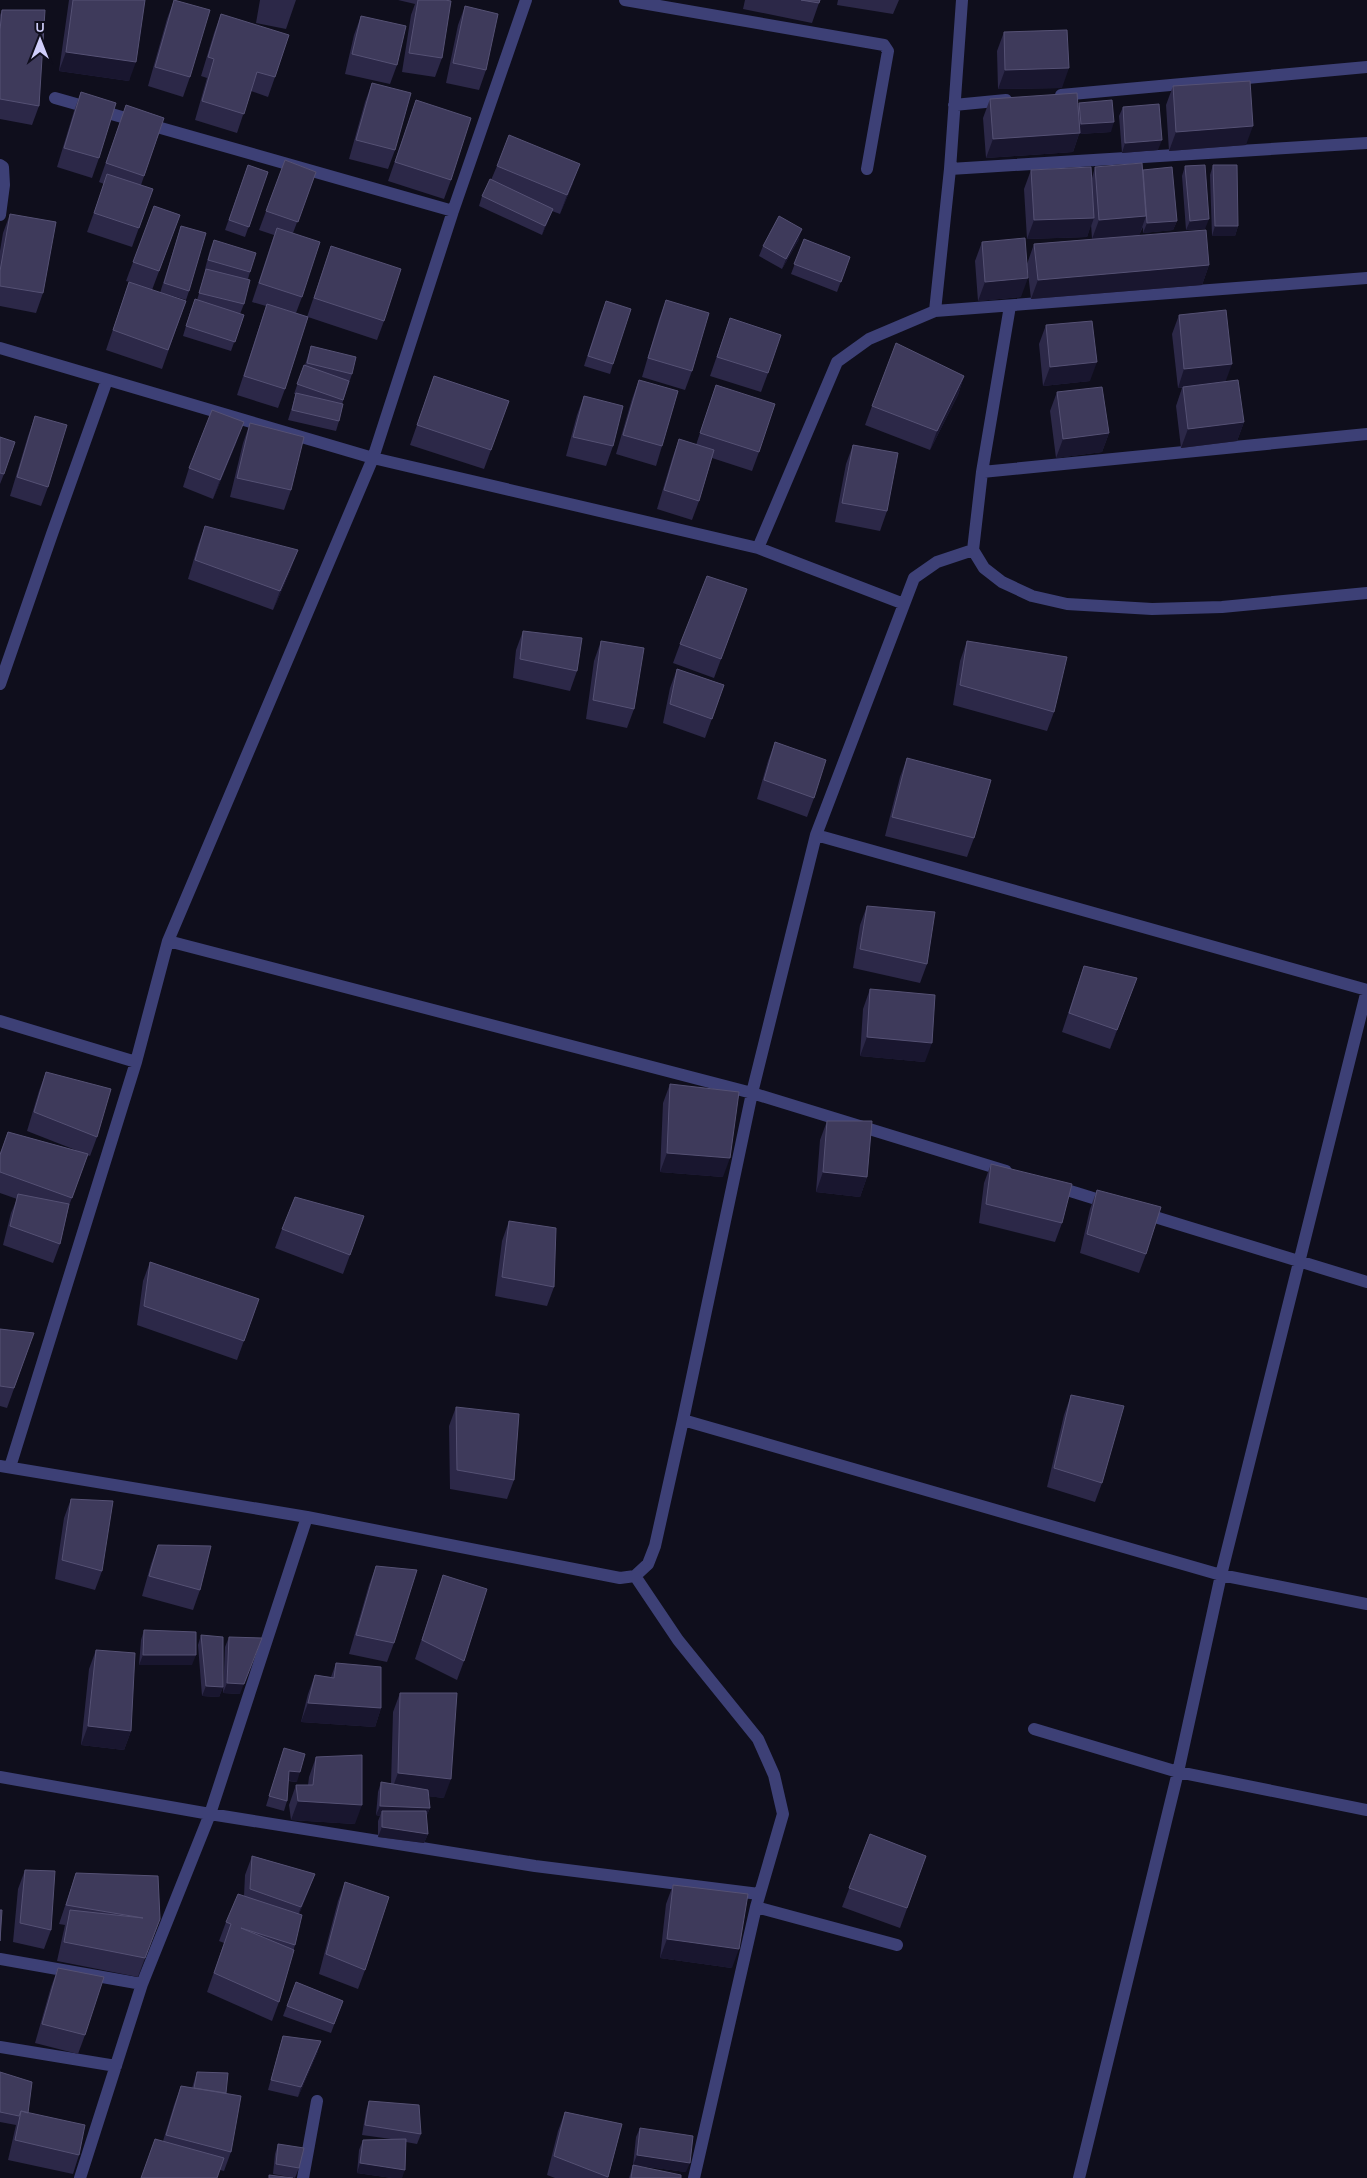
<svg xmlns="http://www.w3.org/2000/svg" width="1367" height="2178" viewBox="0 0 1367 2178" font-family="Karla,sans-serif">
<rect width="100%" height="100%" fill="#0f0e1c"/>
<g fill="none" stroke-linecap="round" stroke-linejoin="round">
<!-- minor -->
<path stroke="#3d4076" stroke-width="12" d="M625,0L884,45L888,51L867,169
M1061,95L1367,67
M55,98L453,211
M954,105L1006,100
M0,165L3,167L4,185L0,215
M950,169L1367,143
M935,311L950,169L962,0
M0,348L373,458L758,548L904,604
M982,472L1010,306
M758,548L837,362L869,339L935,311L1367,278
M973,550L984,568L1002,582L1032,596L1067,604L1152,609L1222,607L1367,593
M0,684L52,534L107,380
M816,835L1367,990
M168,941L752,1093L1006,1171
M0,1021L136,1062
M1054,1186L1109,1203
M1142,1213L1367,1282
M683,1420L1221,1575L1367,1604
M0,1466L307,1517L620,1578L635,1576L648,1564L655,1546L683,1420L752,1093L816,835L914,578L937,562L973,550L982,472L1367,434
M10,1467L136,1062L168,941L373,458L453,211L526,0
M635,1576L678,1640L758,1739L774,1775L783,1814L756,1907L694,2178
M1034,1729L1178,1772L1367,1810
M0,1777L210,1814L535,1866L759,1894
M756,1907L897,1945
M0,1959L142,1984
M0,2047L116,2066
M80,2178L142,1984L210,1814L307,1517
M303,2178L317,2101
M1079,2178L1178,1772L1221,1575L1367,990"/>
</g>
<!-- wall -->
<path fill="#2c2848" d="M69,0H145L129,81L59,71Z
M174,0L190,77L183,97L148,86L167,19Z
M260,0H296L286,29L256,23Z
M398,0H445L442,58L435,77L402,72L411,15L415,4Z
M745,0H820L812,23L743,9Z
M838,0H899L893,14L837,5Z
M465,6L486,70L479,90L446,83L458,25Z
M2,10L39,106L32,125L0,119V15Z
M221,14L275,77L268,97L251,91L237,133L195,120L207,78L201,76L214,33Z
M361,16L397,65L390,84L345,74L354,35Z
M1004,32L1062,88L998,89L997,51Z
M372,83L395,150L388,169L349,159L365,102Z
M1173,86L1246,145L1169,151L1166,105Z
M81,92L99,158L92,178L57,167L74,111Z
M990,99L1078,107L1079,103L1111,132L1079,134L1073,152L986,158L983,118Z
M416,100L451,180L444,199L388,181Z
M126,105L164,118L141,185L153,189L132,247L87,232L104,184L99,182Z
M1123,107L1158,150L1122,153L1119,116Z
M285,160L316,172L293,233L302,297L296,313L307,317L331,246L384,321L377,340L308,317L285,389L278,408L237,395L266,306L252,302L274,235L259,230Z
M248,165L268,172L245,237L225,230Z
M1213,165L1238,226L1235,236H1212L1210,175Z
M497,166L573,183L560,214L552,211L542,235L479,206L482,196L491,180Z
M1185,166L1205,229L1186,230L1182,176Z
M1095,167L1143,170L1177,221L1173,230L1143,233V227L1139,235L1209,265L1202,285L1031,299L1027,264L1034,244L1136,236L1092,239L1091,224L1087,237L1027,239L1024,189L1031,170L1092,178Z
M154,206L180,215L152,290L160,293L181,226L189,291L186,300L169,295L186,301L162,369L106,350L129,282L133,283L126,281Z
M10,214L43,293L36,313L0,306V251L3,233Z
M799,239L782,269L759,256L763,246Z
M804,239L850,257L837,292L791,274Z
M214,240L250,272L248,279L244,304L240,314L244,315L231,351L183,336L191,309L197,300L206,270L205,269L210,250Z
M982,242L1021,297L978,301L975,261Z
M666,300L692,371L685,390L642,377L659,319Z
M602,311L613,364L610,374L584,366Z
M1179,315L1226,382L1244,422L1237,441L1181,448L1176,406L1182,388H1178L1172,334Z
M730,318L768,373L761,392L710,376Z
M1046,325L1090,381L1043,386L1039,344Z
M311,346L352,374L342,404L339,421L336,431L288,420L296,394H294L304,365H305Z
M434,376L509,401L484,469L410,445Z
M964,376L958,395L930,450L865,425L872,406Z
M639,380L662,446L656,466L616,454L632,399Z
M716,385L759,452L752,471L712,458L699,501L692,520L657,509L672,459L679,439L696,445Z
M1057,392L1109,433L1102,452L1056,458L1050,411Z
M584,396L613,446L606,466L566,456L577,415Z
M35,416L48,487L41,506L10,496L28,436Z
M250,423L291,490L284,510L230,497L243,443Z
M0,437L4,474L0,484Z
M237,441L213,499L183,487L189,468Z
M853,445L887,511L880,531L835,522L846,464Z
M205,526L291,569L273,610L188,579L198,545Z
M747,589L714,678L673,663L680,644Z
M523,631L577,671L570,691L513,678L516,650Z
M601,641L634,709L627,728L586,719L594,661Z
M967,641L1054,712L1047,731L953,705L960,661Z
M677,669L724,685L705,738L663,723L670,688Z
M775,742L814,798L807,817L757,799L768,761Z
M907,758L974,838L967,857L885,836L900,777Z
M867,906L927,964L920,983L853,968L860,925Z
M1084,966L1137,978L1110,1049L1062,1032L1077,986Z
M870,989L925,1062L860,1056L863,1009Z
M46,1072L97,1137L90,1156L87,1155L69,1206L60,1244L53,1263L3,1245L11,1213L17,1199L0,1193V1153L8,1132L78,1151L27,1131L39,1091Z
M670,1084L723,1177L660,1172L663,1103Z
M827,1121L867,1177L860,1197L816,1192L820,1140Z
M991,1164L1062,1223L1055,1242L979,1223L984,1183Z
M1097,1190L1146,1254L1139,1273L1080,1253L1090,1209Z
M509,1221L554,1287L547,1306L495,1296L502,1241Z
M282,1229L350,1255L343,1274L275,1248Z
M150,1262L259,1299L237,1360L137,1325L143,1281Z
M0,1329L34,1333L7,1408L0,1406Z
M1071,1395L1102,1483L1095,1502L1047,1487L1064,1415Z
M456,1407L514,1480L507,1499L450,1489L449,1426Z
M71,1499L102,1571L95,1590L55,1579L64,1518Z
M158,1545L200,1590L193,1610L142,1596L151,1564Z
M376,1566L394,1643L387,1662L349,1654L369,1585Z
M443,1575L464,1661L457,1680L415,1659Z
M144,1630L192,1665H139L141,1640Z
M201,1635L223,1687L219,1697L202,1696L198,1645Z
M229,1637L240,1694L223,1693L225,1647Z
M96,1650L131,1731L124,1750L81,1745L89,1669Z
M336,1663L381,1708L375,1727L301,1722L308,1694L315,1675L331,1677Z
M400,1693L444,1798L428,1796L430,1808L426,1817L428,1834L424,1843L378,1837V1821L380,1816L376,1815L378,1792L381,1782L391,1784L393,1712Z
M284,1748L297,1782L288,1781L287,1801L284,1811L266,1806Z
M316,1757L355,1824L291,1820L289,1805L296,1785H308L309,1777Z
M870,1834L926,1856L900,1928L842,1907Z
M252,1856L315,1874L299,1914L295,1945L279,2002L272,2021L207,1992L224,1943L219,1941L226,1922L244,1896L245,1875Z
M25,1870L51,1930L44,1949L13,1942L18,1889Z
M76,1873L160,1919L138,1977L57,1961L65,1925L59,1924Z
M345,1882L365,1970L358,1989L319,1974L338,1901Z
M673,1885L732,1968L660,1958L666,1904Z
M58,1968L85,2035L78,2054L35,2043L51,1987Z
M296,1982L343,2001L331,2033L283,2016Z
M283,2036L318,2051L298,2097L268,2090L280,2046Z
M0,2072L28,2113L79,2155L73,2174L8,2160L16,2125L0,2122Z
M197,2072L226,2093L231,2152L224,2171L220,2170L163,2141L174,2105L181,2086L192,2088Z
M369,2101L421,2134L417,2144L406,2142L402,2178H392L357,2173L359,2150L363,2140L391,2139L362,2135L366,2111Z
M565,2112L622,2124L608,2178H555L547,2175L558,2131Z
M640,2128L686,2172L633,2165L636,2137Z
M278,2144L299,2168L295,2178L273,2174L275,2154Z
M633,2165L681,2178H629Z"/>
<!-- shaded-wall -->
<path fill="#19162f" d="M66,52L136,62L129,81L59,71Z
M1069,68L1062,88L998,89L1005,70Z
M1114,122L1111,132L1079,134L1073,152L986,158L993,139L1077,133L1081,124Z
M1253,126L1246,145L1169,151L1176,132Z
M1162,140L1158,150L1122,153L1125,143Z
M580,164L573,183L560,214L567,195Z
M553,209L549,219L542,235L545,226Z
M1146,216L1139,236L1092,239L1099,220Z
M1094,218L1087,237L1027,239L1034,220Z
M1209,219L1205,229L1186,230L1190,221Z
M1177,221L1173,230L1143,233L1147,223Z
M1215,226H1238L1235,236H1212Z
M802,229L799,239L782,269L786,259Z
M1209,265L1202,285L1031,299L1038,280Z
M1028,278L1021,297L978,301L985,282Z
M1097,362L1090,381L1043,386L1050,367Z
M1232,364L1225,383L1178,388L1184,369Z
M964,376L958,395L930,450L937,431Z
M244,422L237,441L213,499L220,480Z
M1244,422L1237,441L1181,448L1188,429Z
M1109,433L1102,452L1056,458L1063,439Z
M298,550L291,569L273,610L280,591Z
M1137,978L1130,997L1110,1049L1117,1030Z
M867,1037L932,1043L925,1062L860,1056Z
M667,1153L730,1158L723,1177L660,1172Z
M823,1172L867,1177L860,1197L816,1192Z
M258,1648L240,1694L223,1693L227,1683Z
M143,1655H196L192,1665H139Z
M206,1686L223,1687L219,1697L202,1696Z
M308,1703L381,1708L375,1727L301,1722Z
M88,1726L131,1731L124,1750L81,1745Z
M289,1771L300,1772L297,1782L286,1780Z
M398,1773L451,1779L444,1798L391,1792Z
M298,1801L362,1805L355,1824L291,1820Z
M380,1806L430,1808L426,1817L382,1811L380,1816L376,1815Z
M382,1827L428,1834L424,1843L378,1837Z
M315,1874L308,1893L294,1926L301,1907Z
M160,1919L153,1938L138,1977L145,1958Z
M667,1939L739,1949L732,1968L660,1958Z
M321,2041L318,2051L298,2097L301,2087Z
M637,2155L690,2163L686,2172L633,2165Z
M360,2163L405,2170L402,2178H392L357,2173Z"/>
<!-- building -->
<path fill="#3e3a5b" stroke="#555174" d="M73,0H145L136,62L66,52Z
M174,0L210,10L190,77L155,67Z
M418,0H445L451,1L442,58L409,53Z
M801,0H820L819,3Z
M465,6L498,14L486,70L453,63Z
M2,10H45L39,106L0,99V30Z
M221,14L289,35L275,77L257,72L244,114L202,101L214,59L208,57Z
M361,16L406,26L397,65L352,54Z
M1067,30L1069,68L1005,70L1004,32Z
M1250,81L1253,126L1176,132L1173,86Z
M372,83L411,93L395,150L356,140Z
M81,92L116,103L99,158L64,148Z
M1077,93L1080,133L993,139L990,99Z
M416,100L471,118L451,180L395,162Z
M1112,100L1114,122L1081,124L1079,103Z
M1159,104L1162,140L1125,143L1123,107Z
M126,105L164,118L144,176L106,163Z
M509,135L580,164L567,195L497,166Z
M285,160L316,172L298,222L266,211Z
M1142,163L1146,216L1099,220L1095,167Z
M248,165L268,172L249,227L229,220Z
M1205,165L1209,219L1190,221L1185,166Z
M1213,165H1237L1238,226H1215Z
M1091,167L1094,218L1034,220L1031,170Z
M1172,167L1177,221L1147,223L1143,170Z
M107,174L153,189L139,228L94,213Z
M490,179L553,209L545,226L482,196Z
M154,206L180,215L159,271L133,262Z
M10,214L56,222L43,293L0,286V271Z
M779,216L802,229L786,259L763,246Z
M181,226L206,233L189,291L164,283Z
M277,228L320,242L302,297L259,283Z
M1206,230L1209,265L1038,280L1034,244Z
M1025,238L1028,278L985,282L982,242Z
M804,239L850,257L841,282L794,264Z
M214,240L256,253L250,272L208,260Z
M331,246L401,269L384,321L314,298Z
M206,269L250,280L244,304L199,293Z
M129,282L186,301L168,350L113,330Z
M195,299L244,315L235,342L186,326Z
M666,300L709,313L692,371L648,358Z
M606,301L631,309L613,364L588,356Z
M267,304L308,317L285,389L244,376Z
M1226,310L1232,364L1184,369L1179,315Z
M730,318L781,335L768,373L717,357Z
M1092,321L1097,362L1050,367L1046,325Z
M896,343L964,376L937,431L872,406Z
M311,346L356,357L352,374L307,363Z
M304,365L349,381L343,400L297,384Z
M434,376L509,401L491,450L417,425Z
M639,380L678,391L662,446L623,435Z
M1238,380L1244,422L1188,429L1183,387Z
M716,385L775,404L759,452L700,433Z
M1102,387L1109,433L1063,439L1057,392Z
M296,393L343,404L339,421L292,410Z
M584,396L623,406L613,446L573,437Z
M212,410L244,422L220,480L189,468Z
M35,416L67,425L48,487L17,477Z
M250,423L304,437L291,490L237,478Z
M0,437L15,442L4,474L0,473Z
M679,439L714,450L699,501L664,490Z
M853,445L898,453L887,511L842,503Z
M205,526L298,550L280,591L195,560Z
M707,576L747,589L721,659L680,644Z
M523,631L582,638L577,671L520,659Z
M601,641L644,648L634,709L593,700Z
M967,641L1067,657L1054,712L960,685Z
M677,669L724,685L712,719L670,704Z
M775,742L826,760L814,798L764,780Z
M907,758L991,780L974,838L892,817Z
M867,906L935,912L927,964L860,949Z
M1084,966L1137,978L1117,1030L1069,1013Z
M870,989L935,995L932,1043L867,1037Z
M46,1072L111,1089L97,1137L34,1112Z
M670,1084L739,1092L730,1158L667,1153Z
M827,1121H872L867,1177L823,1172Z
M8,1132L88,1154L72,1198L0,1172V1155Z
M991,1164L1072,1184L1062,1223L986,1204Z
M1097,1190L1161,1207L1146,1254L1087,1234Z
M18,1194L69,1204L60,1244L10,1226Z
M295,1197L364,1216L350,1255L282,1229Z
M509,1221L556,1228L554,1287L502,1277Z
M150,1262L259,1299L244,1341L144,1306Z
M0,1329L34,1333L14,1388L0,1386Z
M1071,1395L1124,1406L1102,1483L1054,1468Z
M456,1407L519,1414L514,1480L457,1470Z
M71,1499L113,1501L102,1571L62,1560Z
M158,1545L211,1546L200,1590L149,1576Z
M376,1566L417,1570L394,1643L356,1635Z
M443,1575L487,1589L464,1661L422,1640Z
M144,1630L196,1632V1655H143Z
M201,1635L223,1637V1687L206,1686Z
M229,1637L262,1638L244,1684L227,1683Z
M96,1650L135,1653L131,1731L88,1726Z
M336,1663L381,1667V1708L308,1703L315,1675L334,1678Z
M400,1693H457L451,1779L398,1773Z
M284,1748L305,1754L300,1772L289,1771L287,1801L269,1796Z
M362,1755V1805L298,1801L296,1785H313L316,1757Z
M381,1782L428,1790L430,1808L380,1806Z
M382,1811H426L428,1834L382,1827Z
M870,1834L926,1856L907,1908L849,1888Z
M252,1856L315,1874L301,1907L250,1889Z
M25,1870L55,1871L51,1930L20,1923Z
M76,1873L158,1876L160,1919L145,1958L64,1942L70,1910L143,1918L66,1905Z
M345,1882L389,1897L365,1970L326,1954Z
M673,1885L748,1894L739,1949L667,1939Z
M238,1894L302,1915L295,1945L241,1928L294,1950L279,2002L214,1973L231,1924L226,1922Z
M0,1910H2L0,1941Z
M58,1968L104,1977L85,2035L42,2024Z
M296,1982L343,2001L334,2024L287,2006Z
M283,2036L321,2041L301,2087L271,2080Z
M0,2072L32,2082L28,2113L21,2111L19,2116L0,2112Z
M197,2072L228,2073L226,2093L194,2088Z
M181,2086L241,2096L231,2152L166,2135Z
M369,2101L419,2105L421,2134L365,2125Z
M21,2111L85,2125L79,2155L15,2140Z
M565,2112L622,2124L608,2177L554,2156Z
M640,2128L693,2136L690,2163L637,2155Z
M155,2139L224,2158L217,2178H141Z
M406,2139L405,2170L360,2163L363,2140Z
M278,2144L304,2148L299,2168L276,2164Z
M633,2165L681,2175V2178H631Z
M269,2175L293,2178H269Z"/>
<!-- north arrow -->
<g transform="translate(40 40)" stroke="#0f0e1c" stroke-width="4" paint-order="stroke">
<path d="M0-4L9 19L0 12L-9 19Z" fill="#d0cefa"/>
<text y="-8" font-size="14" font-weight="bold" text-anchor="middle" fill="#d0cefa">U</text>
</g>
</svg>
